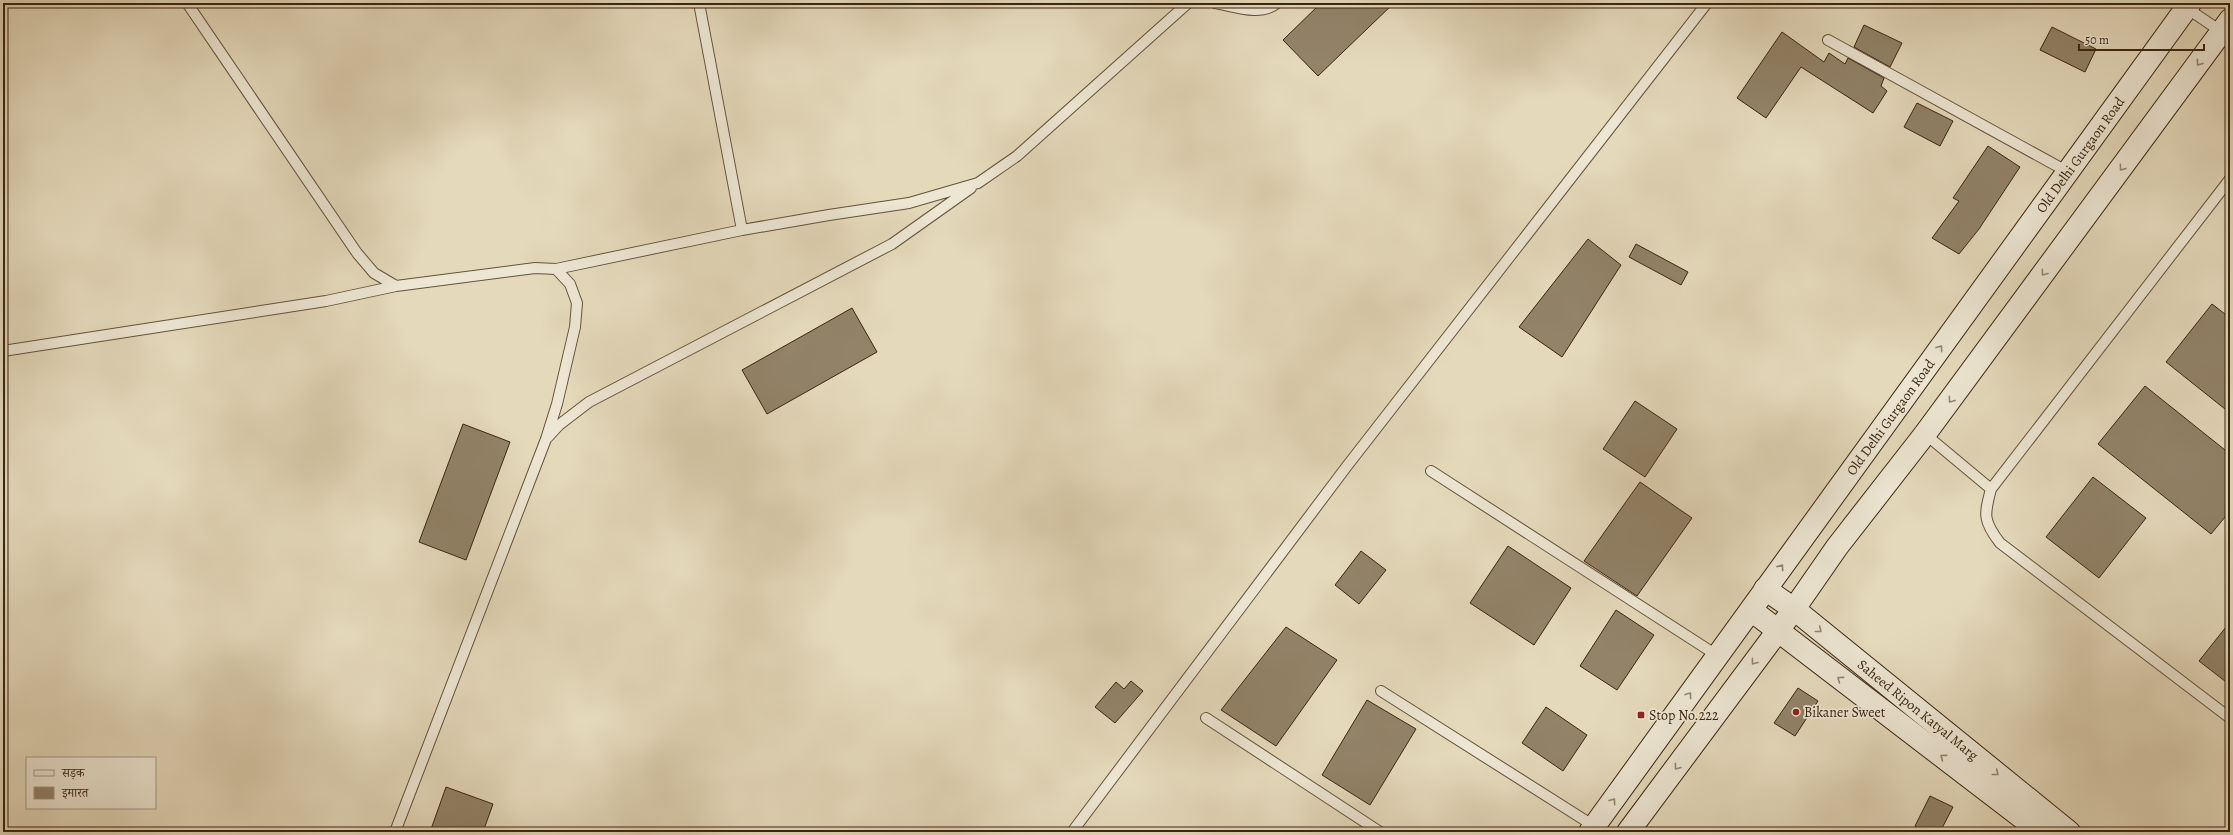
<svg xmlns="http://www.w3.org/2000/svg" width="2233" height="835" viewBox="0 0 2233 835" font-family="Alegreya,'Noto Serif Devanagari',serif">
<rect width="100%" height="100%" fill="#e4d9bb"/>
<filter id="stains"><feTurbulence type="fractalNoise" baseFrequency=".005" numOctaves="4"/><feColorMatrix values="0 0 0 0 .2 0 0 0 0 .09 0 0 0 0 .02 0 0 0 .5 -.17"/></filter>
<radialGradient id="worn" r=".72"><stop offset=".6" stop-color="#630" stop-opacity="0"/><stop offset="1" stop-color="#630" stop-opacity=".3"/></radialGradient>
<!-- building -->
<path fill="#928369" stroke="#3a2510" d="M1321,3H1394L1318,76L1283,40Z
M1864,25L1902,43L1890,67L1854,47Z
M2052,27L2096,49L2085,72L2040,50Z
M1782,32L1824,62L1829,53L1845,64L1848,58L1884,78L1881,86L1887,91L1873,113L1801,67L1766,118L1737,98Z
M1917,103L1953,121L1940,146L1904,127Z
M1988,146L2020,167L1979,229L1959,254L1932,238L1959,201L1953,198Z
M1588,239L1621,265L1562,357L1519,327Z
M1636,244L1688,272L1681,285L1629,257Z
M2212,304L2230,318V413L2166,362Z
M852,308L877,352L767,414L742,370Z
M2145,386L2230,454V511L2211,534L2098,444Z
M1635,401L1677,429L1645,477L1603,449Z
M463,424L510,442L466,560L419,542Z
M2093,477L2146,518L2099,578L2046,537Z
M1640,482L1692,518L1637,596L1584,561Z
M1508,546L1571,588L1534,645L1470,603Z
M1361,551L1386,570L1359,604L1335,585Z
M1616,610L1654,635L1617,690L1580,666Z
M2230,622V685L2199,661Z
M1286,627L1337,660L1276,746L1221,710Z
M1131,681L1143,691L1115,723L1095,707L1116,682L1124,689Z
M1798,688L1818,701L1795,736L1774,723Z
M1367,700L1416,729L1370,805L1322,775Z
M1546,707L1587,735L1563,771L1522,743Z
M446,787L493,804L483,832H430Z
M1930,796L1953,807L1940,832H1926L1915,826Z"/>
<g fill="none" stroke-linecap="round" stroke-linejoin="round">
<!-- lane casing -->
<g stroke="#64523b" stroke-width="12">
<path id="lane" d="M187,3L357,253L374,273L396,286
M699,3L742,230
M1215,3C1233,6 1261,17 1277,3
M2185,7L2222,32
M1828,40L2068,172
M2230,179L1991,489C1984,515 1983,521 2000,543L2230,718
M556,269L742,230L829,215L909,203L978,183L1017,156L1188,3
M3,351L326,301L396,286L535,268L556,269L570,284L577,303L575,327L557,404L546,439L395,832
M1925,434L1991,489
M547,438L559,425L589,402L892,244L971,188
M1431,471L1718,656
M1381,691L1594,826
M1206,718L1380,832
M1072,832L1347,466L1707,3"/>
</g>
<!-- secondary casing -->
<g stroke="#3a2510" stroke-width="24">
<g id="secondary">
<path id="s1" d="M1765,589L1794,609L2069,832"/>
<path d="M1751,610L2041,832"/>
<path id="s2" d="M1590,832L2190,3"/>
<path d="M1628,832L1794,609L1837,547L1925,434L2230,20"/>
</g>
</g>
<!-- lane -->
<use href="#lane" stroke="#ede6d3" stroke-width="10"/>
<!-- secondary -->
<use href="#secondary" stroke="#ede6d3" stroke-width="22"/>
</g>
<!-- one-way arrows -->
<defs><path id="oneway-chevron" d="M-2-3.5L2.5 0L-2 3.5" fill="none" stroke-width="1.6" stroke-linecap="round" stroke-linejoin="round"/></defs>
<g stroke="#948672">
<use href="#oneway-chevron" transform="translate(2199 63) rotate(126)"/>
<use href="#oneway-chevron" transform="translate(2122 168) rotate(126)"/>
<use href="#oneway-chevron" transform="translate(2044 273) rotate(126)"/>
<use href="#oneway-chevron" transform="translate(1940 348) rotate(-54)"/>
<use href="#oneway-chevron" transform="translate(1951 400) rotate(126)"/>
<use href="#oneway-chevron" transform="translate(1781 567) rotate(-55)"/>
<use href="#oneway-chevron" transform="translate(1819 630) rotate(39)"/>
<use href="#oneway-chevron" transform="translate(1754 662) rotate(127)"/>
<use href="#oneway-chevron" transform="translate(1840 679) rotate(-143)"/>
<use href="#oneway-chevron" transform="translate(1689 695) rotate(-54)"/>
<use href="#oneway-chevron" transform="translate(1943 757) rotate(-143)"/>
<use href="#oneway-chevron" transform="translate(1677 767) rotate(127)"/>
<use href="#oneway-chevron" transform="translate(1996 773) rotate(39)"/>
<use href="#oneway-chevron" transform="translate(1613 801) rotate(-54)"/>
</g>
<!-- markers -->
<g fill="#8f2418" stroke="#ede6d3" stroke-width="1.5">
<circle cx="1796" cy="712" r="4"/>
<rect x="1637" y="711" width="8" height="8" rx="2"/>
</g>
<g text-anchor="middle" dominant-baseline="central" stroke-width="3.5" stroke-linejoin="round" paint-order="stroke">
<!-- street labels -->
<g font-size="14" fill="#3a2510" stroke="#ede6d3">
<text stroke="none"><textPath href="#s2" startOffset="836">Old Delhi Gurgaon Road</textPath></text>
<text stroke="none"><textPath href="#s2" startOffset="512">Old Delhi Gurgaon Road</textPath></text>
<text stroke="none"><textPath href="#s1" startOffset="195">Saheed Ripon Katyal Marg</textPath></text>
</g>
<!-- poi labels -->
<g font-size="14" fill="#3a2510" stroke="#ede6d3" text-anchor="start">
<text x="1804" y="712">Bikaner Sweet</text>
<text x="1649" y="715">Stop No.222</text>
</g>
</g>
<!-- margin -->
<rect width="2233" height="835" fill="none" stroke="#e4d9bb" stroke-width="16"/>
<rect x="4" y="4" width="2225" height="827" fill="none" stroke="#3a2510" stroke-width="2"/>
<rect x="8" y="8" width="2217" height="819" fill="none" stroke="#3a2510"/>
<!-- legend -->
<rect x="26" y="757" width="130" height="52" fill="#ede6d3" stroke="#a59985"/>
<rect x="34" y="770" width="20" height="6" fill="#ede6d3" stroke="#a59985"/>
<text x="62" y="777" font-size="12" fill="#3a2510">सड़क</text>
<rect x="34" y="787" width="20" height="12" fill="#928369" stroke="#a59985"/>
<text x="62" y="797" font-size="12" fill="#3a2510">इमारत</text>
<!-- scale -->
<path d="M2079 44v6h125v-6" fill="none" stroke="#3a2510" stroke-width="2"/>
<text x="2085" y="44" font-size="12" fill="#3a2510" stroke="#ede6d3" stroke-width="3" paint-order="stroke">50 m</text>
<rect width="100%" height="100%" filter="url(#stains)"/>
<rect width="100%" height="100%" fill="url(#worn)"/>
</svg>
